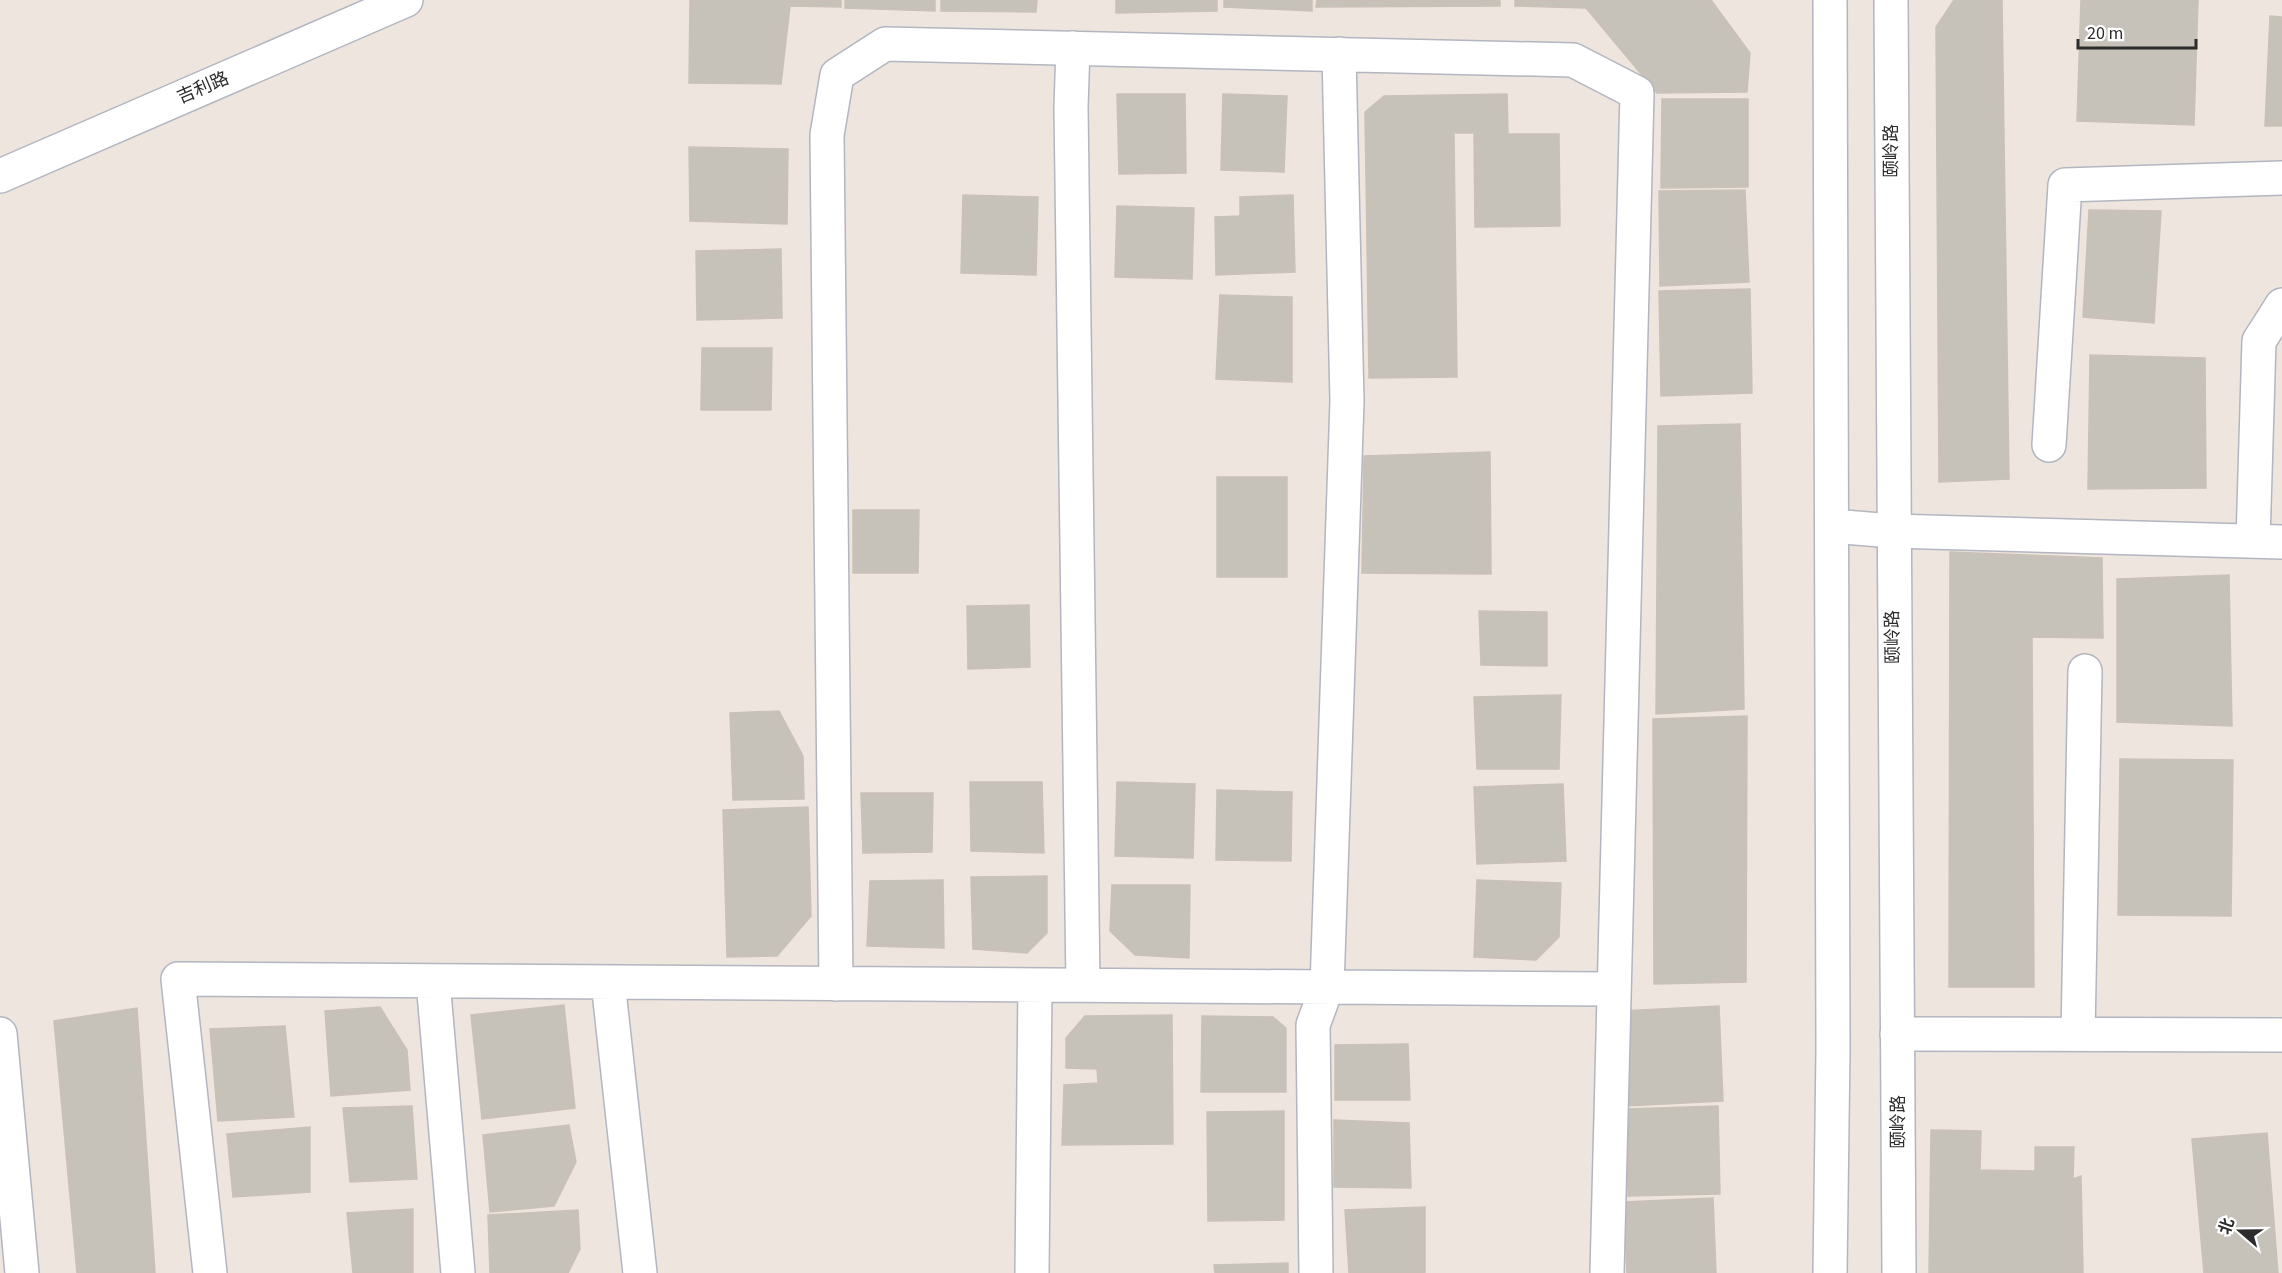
<svg xmlns="http://www.w3.org/2000/svg" width="2282" height="1273" viewBox="0 0 2282 1273" font-family="'Source Sans 3','Noto Sans SC',sans-serif">
<rect width="100%" height="100%" fill="#eee5de"/>
<!-- building -->
<path fill="#c6c1b9" stroke="#cac1b7" stroke-width="1.5" d="M690,0H841V7L790,6L781,84L689,83Z
M845,0H935V11L845,8Z
M941,0H1037L1036,12L941,11Z
M1116,0H1217V11L1116,13Z
M1224,0H1312V11L1224,7Z
M1317,0H1500V6L1316,7Z
M1515,0H1711L1750,53L1747,92L1657,93L1586,8L1515,6Z
M1954,0H2002L2009,479L1939,482L1936,27Z
M2081,0H2198L2194,125L2077,121Z
M2270,16L2282,17V126H2265Z
M1117,94H1185L1186,173L1119,174Z
M1223,94L1287,96L1284,172L1221,170Z
M1507,94L1508,134H1559L1560,226L1475,227L1474,133H1454L1457,377L1369,378L1365,112L1384,96Z
M1662,99H1748V187L1661,188Z
M689,147L788,149L787,224L690,221Z
M1745,190L1749,282L1660,286L1659,191Z
M963,195L1038,197L1036,275L961,273Z
M1293,195L1295,272L1216,275L1215,217L1240,216V197Z
M1117,206L1194,208L1192,279L1115,277Z
M2089,210L2161,211L2154,323L2083,317Z
M781,249L782,318L697,320L696,251Z
M1750,289L1752,393L1661,396L1659,291Z
M1220,295L1292,297V382L1216,379Z
M702,348H772L771,410H701Z
M2090,355L2205,358L2206,488L2088,489Z
M1740,424L1744,709L1656,714L1658,426Z
M1490,452L1491,574L1362,573L1364,456Z
M1217,477H1287V577H1217Z
M853,510H919L918,573H853Z
M1950,552L2102,558L2103,638L2032,637L2034,987H1949Z
M2229,575L2232,726L2117,722V579Z
M1029,605L1030,667L968,669L967,606Z
M1479,611L1547,612V666L1481,665Z
M1561,695L1559,769H1477L1474,697Z
M779,711L803,756L804,799L733,800L730,713Z
M1747,716L1746,982L1654,984L1653,719Z
M2120,759L2233,760L2231,916L2118,915Z
M970,782H1042L1044,853L971,851Z
M1117,782L1195,784L1193,858L1115,856Z
M1563,784L1566,861L1477,864L1474,787Z
M1217,790L1292,792L1291,861L1216,860Z
M861,793H933L932,852L863,853Z
M808,807L811,916L777,956L727,957L723,810Z
M1047,876V933L1027,953L973,949L971,877Z
M943,880L944,948L867,946L870,881Z
M1477,880L1561,883L1559,937L1536,960L1474,957Z
M1112,885H1190L1189,958L1135,955L1110,931Z
M564,1005L575,1108L482,1119L471,1015Z
M1719,1006L1723,1101L1626,1106L1621,1011Z
M380,1007L407,1050L410,1090L331,1096L325,1011Z
M137,1008L155,1273H77L54,1021Z
M1172,1015L1173,1144L1062,1145L1064,1085L1098,1083L1097,1069L1066,1068V1038L1085,1016Z
M1202,1016L1273,1017L1286,1028V1092H1201Z
M285,1026L294,1117L218,1121L210,1029Z
M1408,1044L1410,1100H1335V1045Z
M412,1106L417,1179L350,1182L343,1108Z
M1718,1106L1720,1194L1628,1196L1627,1109Z
M1284,1111V1220L1208,1221L1207,1112Z
M1334,1120L1409,1123L1411,1188L1334,1187Z
M569,1125L576,1162L554,1206L490,1212L483,1135Z
M310,1127V1192L233,1197L227,1134Z
M1931,1130L1981,1131L1980,1170L2035,1171V1147H2074L2073,1179L2081,1176L2083,1273H1929Z
M2267,1133L2278,1273H2204L2192,1139Z
M1713,1198L1716,1273H1627L1624,1202Z
M1425,1207V1273H1349L1345,1210Z
M413,1209V1273H353L347,1213Z
M578,1210L580,1249L568,1273H490L488,1215Z
M1288,1263V1273H1215L1214,1265Z"/>
<g fill="none" stroke-linecap="round" stroke-linejoin="round">
<!-- minor casing -->
<g stroke="#b2b6c0" stroke-width="36">
<path id="minor" d="M1073,48L1071,107L1083,985
M0,176L406,0
M2049,445L2065,185L2282,178
M1832,526L1892,531L2282,542
M2253,541L2259,341L2282,305
M433,981L458,1273
M608,982L640,1273
M836,984L827,135L837,75L885,44L1573,60L1637,93L1607,1273
M1897,1034L2282,1035
M2078,1034L2085,671
M210,1273L178,979L1612,989
M1032,1273L1035,985
M1316,1273L1313,1025L1327,987L1347,401L1339,54"/>
</g>
<!-- tertiary casing -->
<g stroke="#b2b6c0" stroke-width="36">
<path id="tertiary" d="M1891,0L1899,1273
M0,1034L22,1273
M1830,1273L1833,1050L1830,0"/>
</g>
<!-- minor -->
<use href="#minor" stroke="#fff" stroke-width="33"/>
<!-- tertiary -->
<use href="#tertiary" stroke="#fff" stroke-width="33"/>
</g>
<g text-anchor="middle" dominant-baseline="central" stroke-width="5" stroke-linejoin="round" paint-order="stroke">
<!-- street labels -->
<g font-size="18" fill="#2c2c2c" stroke="#fff">
<text transform="translate(203 88) rotate(-23)">吉利路</text>
<text transform="translate(1891 151) rotate(-90)">颐岭路</text>
<text transform="translate(1893 637) rotate(-91)">颐岭路</text>
<text transform="translate(1898 1122) rotate(-90)">颐岭路</text>
</g>
</g>
<!-- north arrow -->
<g transform="translate(2240 1231) rotate(290)" stroke="#ffffff" stroke-width="4.5" paint-order="stroke">
<path d="M0-4.5L10 22L0 15L-10 22Z" fill="#2c2c2c"/>
<text y="-9" font-size="16" font-weight="bold" text-anchor="middle" fill="#2c2c2c">北</text>
</g>
<!-- scale -->
<path d="M2078 39v9h118v-9" fill="none" stroke="#2c2c2c" stroke-width="3"/>
<text x="2087" y="39" font-size="18" fill="#2c2c2c" stroke="#ffffff" stroke-width="4.5" paint-order="stroke">20 m</text>
</svg>
